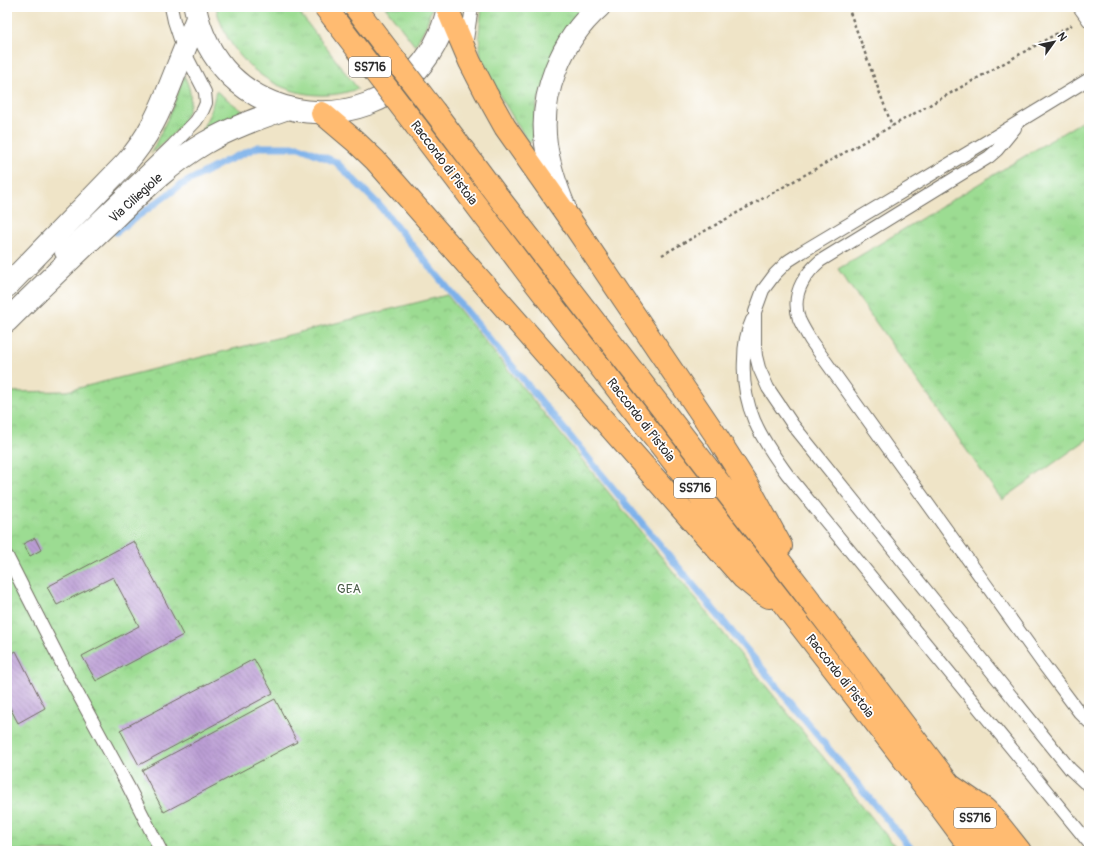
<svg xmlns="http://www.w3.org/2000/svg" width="1096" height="858" viewBox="0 0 1096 858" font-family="Pangolin,sans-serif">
<defs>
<pattern id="grass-tufts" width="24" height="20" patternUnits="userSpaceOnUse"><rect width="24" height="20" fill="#9cdc92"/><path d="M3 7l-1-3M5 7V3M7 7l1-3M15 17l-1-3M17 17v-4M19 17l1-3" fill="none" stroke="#87bd7e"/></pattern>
<pattern id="park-crowns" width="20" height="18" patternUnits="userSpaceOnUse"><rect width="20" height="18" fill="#9cdc92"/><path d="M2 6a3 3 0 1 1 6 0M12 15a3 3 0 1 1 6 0" fill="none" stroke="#87bd7e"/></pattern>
<pattern id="building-back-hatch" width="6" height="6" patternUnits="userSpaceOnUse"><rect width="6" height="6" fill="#bc9fd5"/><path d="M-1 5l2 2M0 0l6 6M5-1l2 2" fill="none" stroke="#9982ad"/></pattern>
</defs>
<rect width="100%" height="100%" fill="#fff"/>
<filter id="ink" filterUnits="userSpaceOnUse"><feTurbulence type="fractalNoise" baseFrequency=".025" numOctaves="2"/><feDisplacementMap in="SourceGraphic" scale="8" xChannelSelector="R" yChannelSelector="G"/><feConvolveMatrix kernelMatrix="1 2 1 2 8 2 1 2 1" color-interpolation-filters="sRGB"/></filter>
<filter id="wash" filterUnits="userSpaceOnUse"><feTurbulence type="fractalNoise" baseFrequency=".012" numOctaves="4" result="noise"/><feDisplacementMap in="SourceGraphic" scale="16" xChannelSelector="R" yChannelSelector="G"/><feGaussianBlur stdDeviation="0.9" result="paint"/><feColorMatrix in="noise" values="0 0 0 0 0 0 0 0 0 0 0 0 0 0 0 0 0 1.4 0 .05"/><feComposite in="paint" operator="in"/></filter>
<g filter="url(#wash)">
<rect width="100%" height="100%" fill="#efe4c7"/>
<!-- grass -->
<path fill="url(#grass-tufts)" stroke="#64845e" d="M216,7H295L358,89C353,90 348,92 343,93C284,105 229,64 216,7Z
M385,7H432L426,26L415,46Z
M482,7H583L570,23L537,103L533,126V139L532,142H530L525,137L486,73L481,60L479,33Z
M184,76C203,109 176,134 151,153L173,107Z
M216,91L248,115L198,138L211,111Z
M1086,119L1089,124V438L1002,500L838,269Z"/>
<!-- park -->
<path fill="url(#park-crowns)" stroke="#64845e" d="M447,295L695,598L899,851H7V392L67,391Z"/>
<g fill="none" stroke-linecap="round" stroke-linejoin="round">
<!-- stream -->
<path stroke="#7cb1ea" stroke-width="7" d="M116,232L181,185L224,162L258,147H299L336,162L378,204L913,851"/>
</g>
<g id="blocks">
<!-- building -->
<path fill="url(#building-back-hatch)" d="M35,538L41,550L30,556L23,544Z
M134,541L183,635L96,681L82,656L139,626L113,577L57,605L47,587Z
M16,651L45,708L18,723L7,702V656Z
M254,659L273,693L139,765L120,730Z
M275,699L297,742L164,812L142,770Z"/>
</g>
</g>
<g filter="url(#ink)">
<use href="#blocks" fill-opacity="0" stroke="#706c62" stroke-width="1"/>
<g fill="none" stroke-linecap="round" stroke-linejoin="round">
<!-- service casing -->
<g stroke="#706c62" stroke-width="14">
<path id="service" d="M1079,7L1089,21
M466,46L472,7
M1089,79L984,143L802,252L788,261L775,274L763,290L755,312V345L756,356L759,368L768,388L793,425L1070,769L1084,782L1089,785
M1015,128L997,150L989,157L820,261C803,276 791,295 799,319C802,326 807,334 811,341L1043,664L1079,712L1089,722
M61,253L173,145L196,121L203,110L206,103L205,92L184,51L174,21L171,7
M752,320C746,333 744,345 744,359C741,407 760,437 787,474L1089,843
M7,556L67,674L128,786L161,851"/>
</g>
<!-- minor casing -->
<g stroke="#706c62" stroke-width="24">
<path id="minor" d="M7,286L125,164C148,139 161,109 173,78C181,58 189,38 197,18
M7,321C42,286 78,252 114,218C142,191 171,163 205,143C231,128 259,118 288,108"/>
</g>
<!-- tertiary casing -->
<g stroke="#706c62" stroke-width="24">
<path id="tertiary" d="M195,7C200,33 212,57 231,76C279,123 360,125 409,78C429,59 443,34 448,7
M564,206C556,186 549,166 546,144C539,95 561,40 599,7"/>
</g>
<!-- trunk casing -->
<g stroke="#706c62" stroke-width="24">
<path id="trunk" d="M447,8L470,62L486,93L505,127L569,218L717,437L750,489L781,546
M435,112L496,194L806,595L1000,851
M322,113L355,141L375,160L688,516L743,578L759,591L769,597
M416,126L529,275L932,796L973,851"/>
</g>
<!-- motorway casing -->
<g stroke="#706c62" stroke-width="24">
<path id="motorway" d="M950,785L985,809L993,817L1020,851"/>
</g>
<!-- path -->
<path stroke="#706c62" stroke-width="2.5" stroke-dasharray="3 3" stroke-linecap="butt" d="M848,7L892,126
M662,255L1072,25"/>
<!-- service -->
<use href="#service" stroke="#fff" stroke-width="12"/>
<!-- minor -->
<use href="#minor" stroke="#fff" stroke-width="22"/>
<!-- tertiary -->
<use href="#tertiary" stroke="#fff" stroke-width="22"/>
<!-- trunk -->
<use href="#trunk" stroke="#ffbb71" stroke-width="22"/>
<!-- motorway -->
<use href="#motorway" stroke="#ffbb71" stroke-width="22"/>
<!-- trunk-bridge casing -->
<g stroke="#706c62" stroke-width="24" stroke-linecap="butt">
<path id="trunk-bridge" d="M325,7L416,126
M355,7L435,112"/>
</g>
<!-- trunk-bridge -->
<use href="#trunk-bridge" stroke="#ffbb71" stroke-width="22"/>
</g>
</g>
<g text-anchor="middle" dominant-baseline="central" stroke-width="3.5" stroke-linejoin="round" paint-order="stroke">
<!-- shield labels -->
<g fill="#fff" stroke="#6b6b6b" stroke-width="1">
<rect x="349" y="57" width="42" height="20" rx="3"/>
<rect x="674" y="478" width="42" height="20" rx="3"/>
<rect x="954" y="808" width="42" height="20" rx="3"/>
</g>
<g font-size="12" font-weight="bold" fill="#2b2b2b">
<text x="370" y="67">SS716</text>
<text x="695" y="488">SS716</text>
<text x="975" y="818">SS716</text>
</g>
<!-- street labels -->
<g font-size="13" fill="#2b2b2b" stroke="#fff">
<text transform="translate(444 163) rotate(53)">Raccordo di Pistoia</text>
<text transform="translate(136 198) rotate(-42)">Via Ciliegiole</text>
<text transform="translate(641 420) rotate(52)">Raccordo di Pistoia</text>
<text transform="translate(840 676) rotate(52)">Raccordo di Pistoia</text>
</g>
<!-- park labels -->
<g font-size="13" fill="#4d604a" stroke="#fff">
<text x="349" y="589">GEA</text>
</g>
</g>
<!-- margin -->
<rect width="1096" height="858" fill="none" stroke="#fff" stroke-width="24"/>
<!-- north arrow -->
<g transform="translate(1054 42) rotate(57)" stroke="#ffffff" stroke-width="3" paint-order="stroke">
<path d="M0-3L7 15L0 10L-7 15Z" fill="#2b2b2b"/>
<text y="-6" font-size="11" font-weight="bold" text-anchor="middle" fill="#2b2b2b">N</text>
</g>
</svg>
